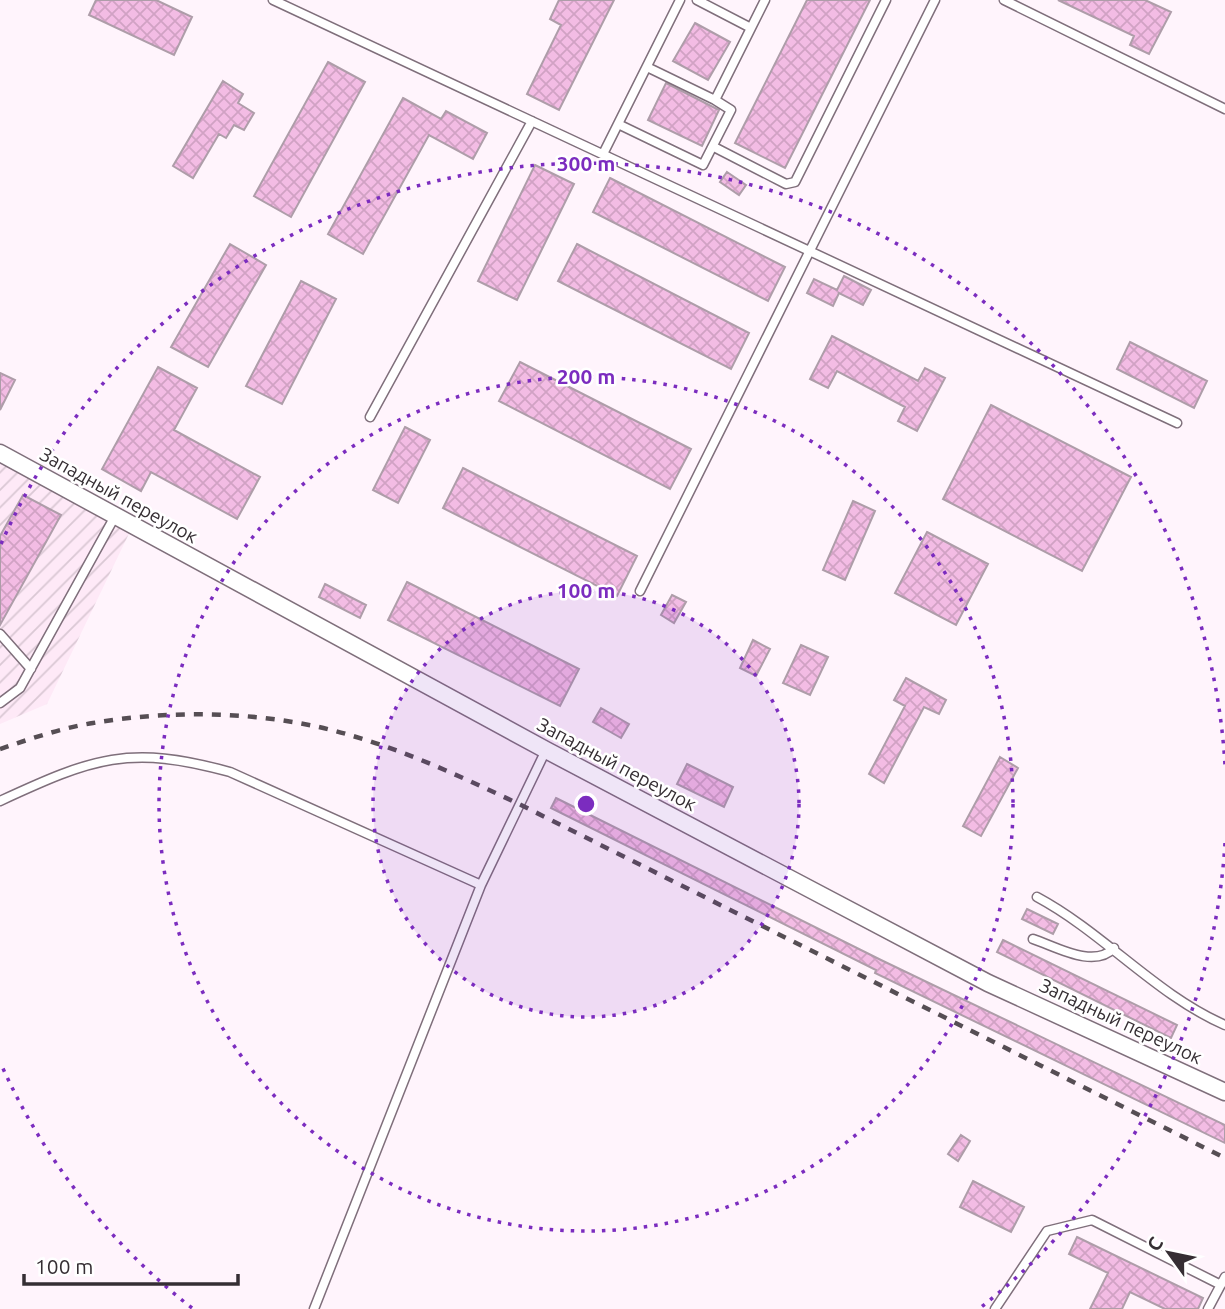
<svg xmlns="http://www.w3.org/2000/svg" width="1225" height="1309" viewBox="0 0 1225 1309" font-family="Ubuntu,sans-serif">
<defs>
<pattern id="industrial-furrows" width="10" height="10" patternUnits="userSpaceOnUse" patternTransform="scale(1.75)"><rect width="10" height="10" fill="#fee9f7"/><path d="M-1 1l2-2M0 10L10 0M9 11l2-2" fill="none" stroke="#dac8d4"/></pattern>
<pattern id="building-cross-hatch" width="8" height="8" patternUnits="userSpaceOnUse" patternTransform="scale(1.75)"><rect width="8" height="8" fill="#f3bce4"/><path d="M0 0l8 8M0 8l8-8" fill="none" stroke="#d1a2c4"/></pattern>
</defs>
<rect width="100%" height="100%" fill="#fff4fc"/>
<!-- industrial -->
<path fill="url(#industrial-furrows)" d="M0,446L137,517L47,704L0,724Z"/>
<!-- building -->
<path fill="url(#building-cross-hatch)" stroke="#ae9da9" stroke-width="2" d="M96,0H156L192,17L174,55L89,15Z
M559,0H614L559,110L527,94L561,25L550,19Z
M807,0H870L785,168L735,143Z
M1058,0H1145L1171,12L1149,54L1130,45L1134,36Z
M695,23L730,42L708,80L673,61Z
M328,62L365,82L291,217L254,196Z
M223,81L243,94L238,103L254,113L244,130L234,125L226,138L219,134L193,178L173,166Z
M666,83L719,110L702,146L648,120Z
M403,98L441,119L446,111L487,133L473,159L429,135L363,254L328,234Z
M535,165L574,184L517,300L478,281Z
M727,172L746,185L739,195L720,182Z
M610,178L785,267L768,301L593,212Z
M230,244L266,265L208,367L171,347Z
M577,244L749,333L731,369L558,281Z
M844,276L871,290L863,305L839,293L833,306L807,293L814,279L837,290Z
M301,281L336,299L282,404L246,386Z
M832,336L918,381L925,368L945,378L917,431L898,421L905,407L837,371L828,388L810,379Z
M1130,342L1207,381L1194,408L1117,369Z
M520,362L691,449L670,489L499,401Z
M158,367L197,388L174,430L260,477L237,519L151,472L141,491L102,469Z
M0,373L15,380L0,410Z
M991,405L1131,477L1082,571L943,499Z
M405,427L430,440L398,503L373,490Z
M463,468L637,556L617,596L443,508Z
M23,495L61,515L0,625V536Z
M853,501L875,511L845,580L823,570Z
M927,532L988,564L956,625L895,593Z
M407,582L579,669L560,706L388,620Z
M325,584L366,605L360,618L319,597Z
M672,595L686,602L674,623L661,615Z
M753,640L770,649L756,676L740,668Z
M801,645L828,657L810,695L783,683Z
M906,678L946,700L939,714L924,707L884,783L869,774L905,706L894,700Z
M601,708L629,724L621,738L593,722Z
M1000,757L1018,768L981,836L963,826Z
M687,764L733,787L724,807L677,784Z
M556,798L881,960L1225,1125V1143L875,973L876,970L551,808Z
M1027,909L1058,924L1053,934L1022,919Z
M1003,940L1177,1025L1171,1038L997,952Z
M961,1135L970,1141L958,1161L948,1154Z
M973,1181L1024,1207L1011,1232L960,1207Z
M1077,1237L1203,1298L1198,1309H1165L1130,1292L1122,1309H1090L1108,1273L1069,1254Z"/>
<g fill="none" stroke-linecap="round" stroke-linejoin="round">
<!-- lane casing -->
<g stroke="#7f6f7b" stroke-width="11">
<path id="lane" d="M273,0L1177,423
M697,0L751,28L765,0
M1004,0L1225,109
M647,67L715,100L751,28
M618,124L703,165L731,110L715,100
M714,147L786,184L795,182L886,0
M603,154L680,0
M370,417L532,121
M640,591L935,0
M0,634L31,669
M0,703L20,688L114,518
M0,801C93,758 129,744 230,772L481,885
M1037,897C1104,933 1156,995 1225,1025
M1033,939C1057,947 1094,969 1114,948
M314,1309L481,885L546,750
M995,1309L1047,1231L1092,1220L1221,1285
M1208,1309L1225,1277"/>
</g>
<!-- street casing -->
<g stroke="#7f6f7b" stroke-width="19">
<path id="street" d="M0,453L546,750L988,983L1225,1092"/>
</g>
<!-- lane -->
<use href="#lane" stroke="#fff" stroke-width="8"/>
<!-- street -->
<use href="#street" stroke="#fff" stroke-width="16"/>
<!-- rail -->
<path stroke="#564e54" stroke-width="4.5" stroke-dasharray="9 9" stroke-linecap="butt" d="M0,749C30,739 61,728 93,723C177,709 271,711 353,736C411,753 466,779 521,805L1225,1158"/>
</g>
<!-- distance rings -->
<circle cx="586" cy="804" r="213" fill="#7b2cbf" fill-opacity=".12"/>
<g fill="none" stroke="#7b2cbf" stroke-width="3.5" stroke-dasharray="3.5 7">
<circle cx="586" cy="804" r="213"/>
<circle cx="586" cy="804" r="427"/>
<path d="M1225 843A640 640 0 0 1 980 1308M192 1308A640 640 0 0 1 1 1064M1 544A640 640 0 0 1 1225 765"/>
</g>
<g text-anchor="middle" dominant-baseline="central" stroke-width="5" stroke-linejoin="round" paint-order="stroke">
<!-- street labels -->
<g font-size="19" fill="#352e33" stroke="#fff">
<text transform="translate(119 495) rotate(29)">Западный переулок</text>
<text transform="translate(617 764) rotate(28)">Западный переулок</text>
<text transform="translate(1121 1021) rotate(25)">Западный переулок</text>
</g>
</g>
<circle cx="586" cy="804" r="10" fill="#7b2cbf" stroke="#fff" stroke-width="3.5"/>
<g font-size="21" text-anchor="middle" font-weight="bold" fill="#7b2cbf" stroke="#fff" stroke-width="5" stroke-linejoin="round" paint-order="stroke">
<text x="586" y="171">300 m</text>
<text x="586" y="384">200 m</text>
<text x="586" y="598">100 m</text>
</g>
<!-- north arrow -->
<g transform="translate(1169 1253) rotate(303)" stroke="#ffffff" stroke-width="5" paint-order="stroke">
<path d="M0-5L12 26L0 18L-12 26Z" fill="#352e33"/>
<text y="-10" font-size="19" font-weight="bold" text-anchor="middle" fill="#352e33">С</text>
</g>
<!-- scale -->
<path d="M24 1274v10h214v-10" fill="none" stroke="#352e33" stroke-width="3.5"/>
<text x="35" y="1274" font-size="21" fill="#352e33" stroke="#ffffff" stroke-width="5" paint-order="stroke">100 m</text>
</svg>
